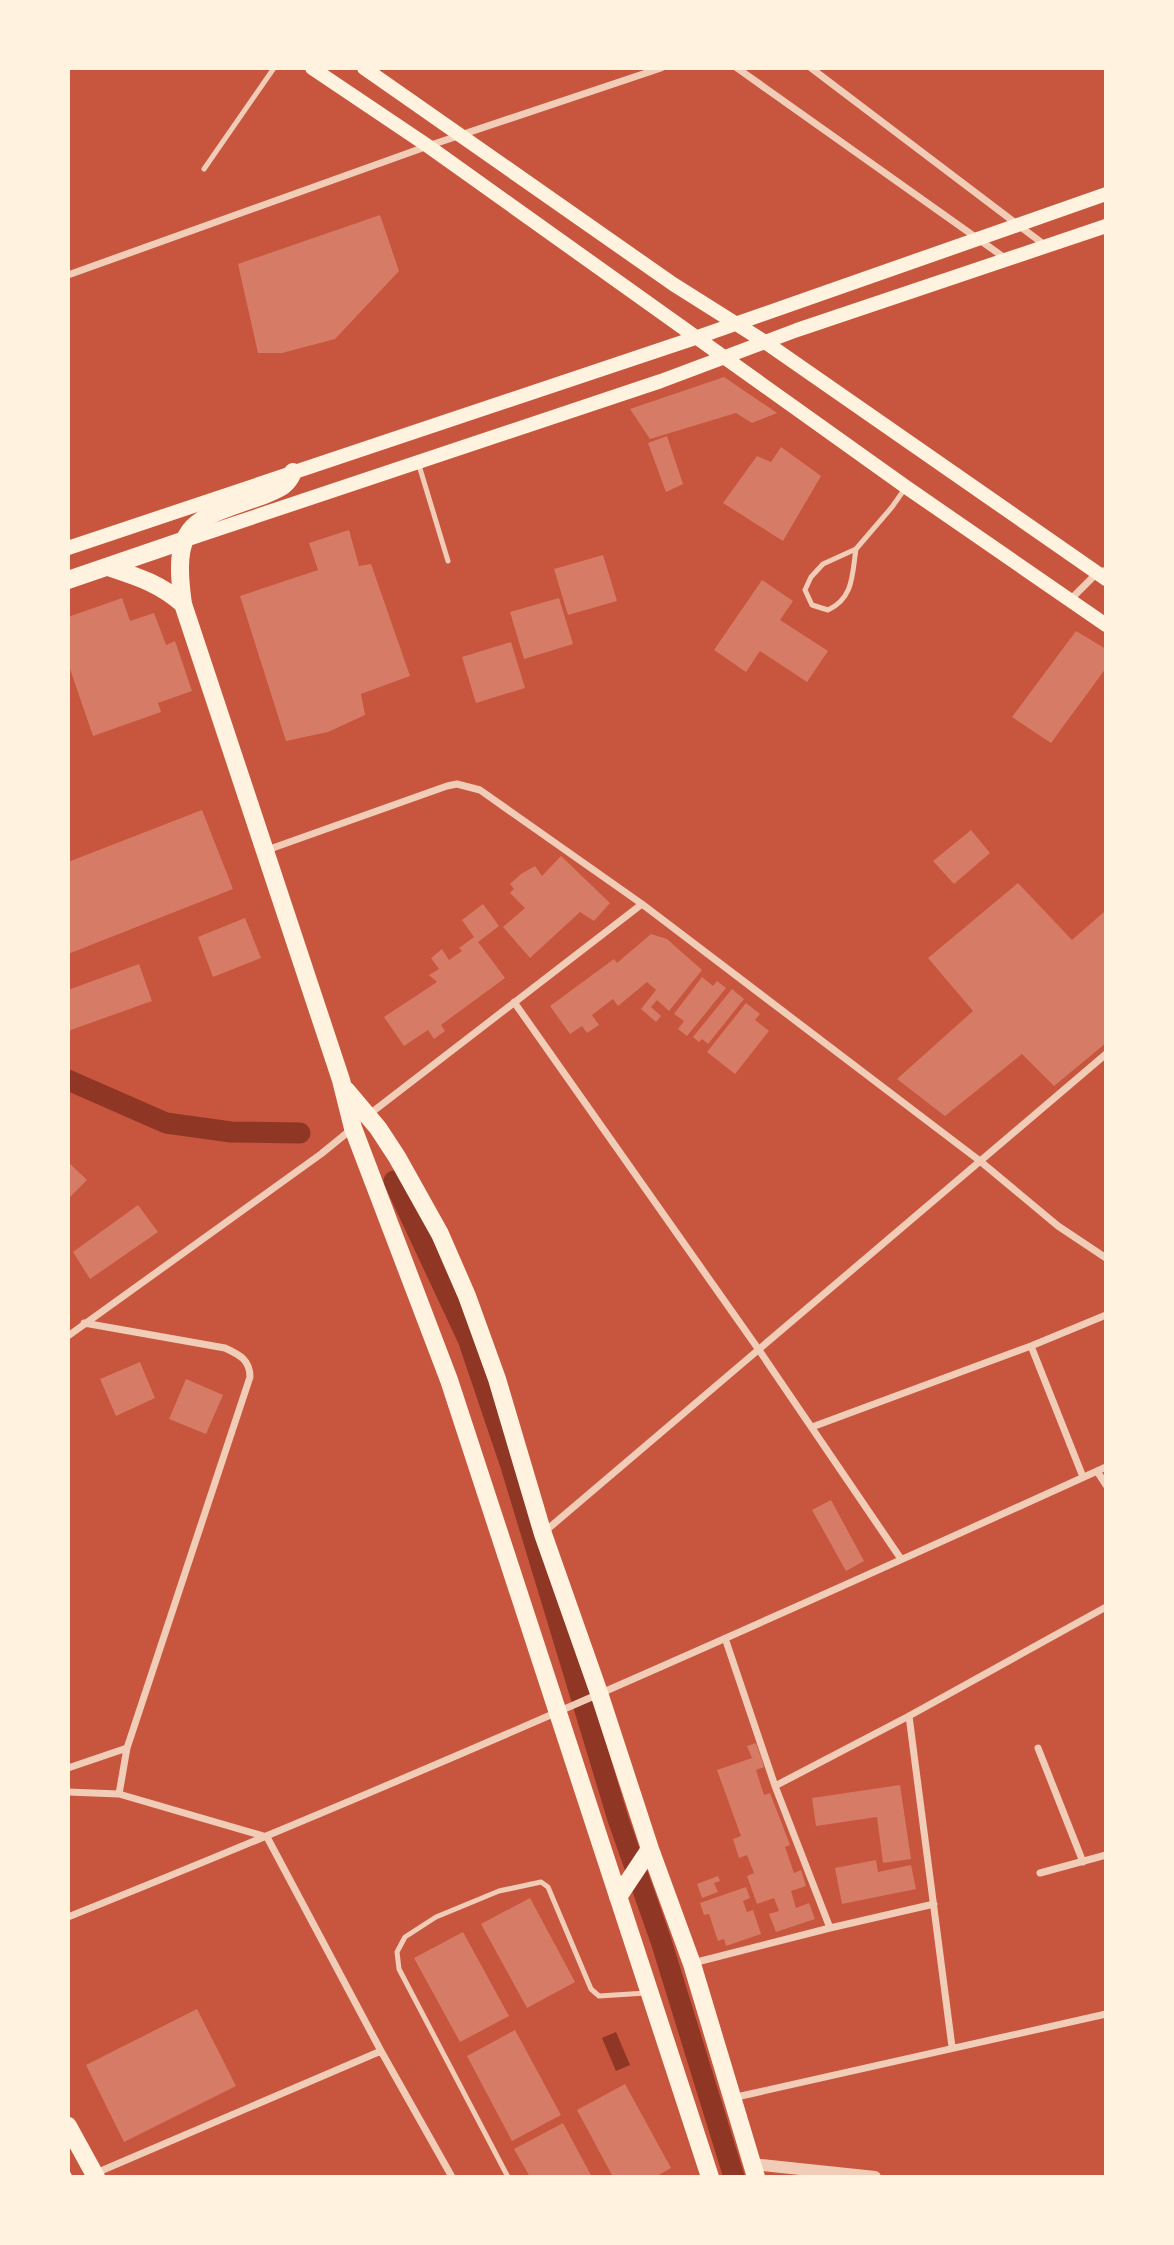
<svg xmlns="http://www.w3.org/2000/svg" width="1174" height="2245" viewBox="0 0 1174 2245" font-family="Overpass,sans-serif">
<rect width="100%" height="100%" fill="#c8553d"/>
<!-- water -->
<path fill="#8f3625" d="M616,2032L630,2065L616,2071L602,2038Z"/>
<g fill="none" stroke-linecap="round" stroke-linejoin="round">
<!-- canal -->
<path stroke="#8f3625" stroke-width="21" d="M68,1080L166,1123L231,1132L300,1133
M394,1181L468,1339L511,1466L618,1819L661,1941L734,2177"/>
</g>
<!-- building -->
<path fill="#d67c66" d="M380,215L399,271L335,339L282,353H258L238,264Z
M724,377L777,413L752,423L736,413L650,439L630,409Z
M667,436L683,484L666,492L648,443Z
M781,447L821,476L783,541L723,503L757,456L771,462Z
M349,530L359,566L371,564L410,676L361,694L365,715L328,732L286,741L240,596L318,570L309,543Z
M603,555L617,601L568,615L554,569Z
M762,580L793,601L780,620L828,651L807,682L760,651L746,672L714,650Z
M122,598L130,621L154,613L166,645L175,641L192,691L158,703L161,712L93,736L68,663V617Z
M559,598L573,644L524,659L510,612Z
M1076,631L1106,649V668L1051,743L1012,717Z
M511,642L525,688L476,703L462,657Z
M202,810L233,889L68,954V862Z
M971,830L990,853L954,884L933,861Z
M561,856L610,903L594,921L580,912L530,958L503,927L525,908L510,893L514,889L510,884L521,874L535,866L542,876Z
M1018,883L1072,940L1104,912L1106,914V1043L1054,1086L1022,1054L945,1116L897,1079L973,1011L928,958Z
M483,904L499,926L478,942L505,978L441,1025L445,1031L434,1039L428,1030L404,1046L384,1017L437,982L429,975L439,969L431,958L442,949L449,960L462,951L459,948L474,937L462,920Z
M245,918L261,958L213,977L198,937Z
M651,934L667,939L702,970L669,1011L657,1000L651,1007L661,1016L656,1022L641,1009L656,990L647,982L618,1006L613,999L592,1015L599,1025L587,1033L582,1026L570,1034L550,1006L614,959L617,963Z
M139,964L152,1001L68,1031V990Z
M702,977L713,986L717,981L726,988L687,1036L678,1029L684,1021L674,1014Z
M732,989L744,999L708,1044L702,1039L699,1042L693,1037Z
M746,1003L760,1014L755,1020L769,1031L735,1074L707,1052Z
M68,1162L87,1180L68,1199Z
M138,1205L158,1232L90,1279L73,1252Z
M140,1362L155,1398L116,1416L100,1379Z
M186,1379L223,1395L206,1434L169,1419Z
M831,1500L864,1561L846,1571L812,1510Z
M756,1743L764,1767L756,1770L764,1795L770,1793L790,1845L785,1847L794,1873L801,1870L806,1886L791,1891L796,1908L809,1903L815,1919L776,1932L769,1914L779,1911L774,1898L757,1904L747,1876L754,1873L747,1855L739,1858L733,1839L741,1836L717,1770L752,1758L747,1746Z
M900,1785L911,1859L883,1863L877,1817L816,1826L812,1798Z
M876,1860L878,1872L911,1865L916,1889L842,1904L835,1868Z
M718,1876L720,1881L714,1883L718,1892L702,1898L697,1884Z
M746,1887L750,1898L743,1901L747,1912L753,1910L761,1934L726,1946L724,1939L718,1941L709,1914L704,1915L700,1903Z
M530,1898L575,1982L527,2008L481,1924Z
M463,1932L509,2016L460,2042L414,1958Z
M197,2009L236,2086L124,2142L86,2065Z
M515,2030L561,2115L512,2141L467,2056Z
M625,2084L671,2168L655,2177H613L577,2110Z
M563,2123L592,2177H530L514,2149Z"/>
<g fill="none" stroke-linecap="round" stroke-linejoin="round">
<!-- path -->
<path stroke="#fff3e0" stroke-width="3.5" d="M68,2172L71,2177"/>
<!-- service -->
<path stroke="#f1ccb7" stroke-width="5" d="M204,169L274,68
M418,462L448,561
M856,549C852,574 854,598 828,610L812,605L805,590L811,577L823,564L856,549L892,507L906,487
M508,2177L399,1969L397,1952L405,1937L436,1917L499,1891L541,1882L548,1887L591,1989L599,1996L646,1993"/>
<!-- minor -->
<path stroke="#f1ccb7" stroke-width="7" d="M737,68L1005,258
M811,68L1046,246
M68,275L428,146L661,68
M1070,600L1097,573L1106,570
M267,850L447,786L457,784L480,790L642,904L980,1161L1058,1226L1106,1258
M514,1002L759,1350L901,1559
M367,1116L642,904
M84,1323L225,1348C240,1355 250,1360 250,1377L127,1748L119,1794
M68,1336L321,1154L353,1128
M1031,1346L1083,1477
M812,1427L1031,1346L1106,1315
M1097,1471L1106,1485
M543,1533L1106,1054
M725,1638L775,1786L830,1928
M909,1716L952,2047
M1038,1748L1083,1862
M68,1768L127,1748
M775,1786L909,1716L1106,1607
M68,1792L119,1794L267,1837L381,2051L452,2177
M1040,1873L1106,1855
M68,1917C418,1777 763,1623 1106,1467
M693,1963L830,1928L934,1904
M732,2098L1106,2014
M96,2173L381,2051"/>
<!-- tertiary -->
<path stroke="#f1ccb7" stroke-width="12" d="M752,2164L875,2177"/>
<!-- secondary -->
<path stroke="#fff3e0" stroke-width="14" d="M312,68L428,146L906,487L1106,625
M364,68L673,284L765,342L1106,579
M182,541L661,381L797,330L1106,226
M68,548L698,337L1106,194"/>
<!-- primary -->
<path stroke="#fff3e0" stroke-width="18" d="M108,567C138,577 159,583 183,604L341,1080L353,1128L449,1380L710,2177
M68,580L182,541
M183,604C171,520 194,520 264,495C278,489 287,487 293,472
M346,1090L378,1128L397,1157L440,1234L467,1296L497,1379L543,1534L599,1693L650,1849L692,1964L756,2177
M618,1897L650,1849
M68,2126L96,2177"/>
</g>
<!-- border -->
<rect width="1174" height="2245" fill="none" stroke="#fff3e0" stroke-width="140"/>
</svg>
